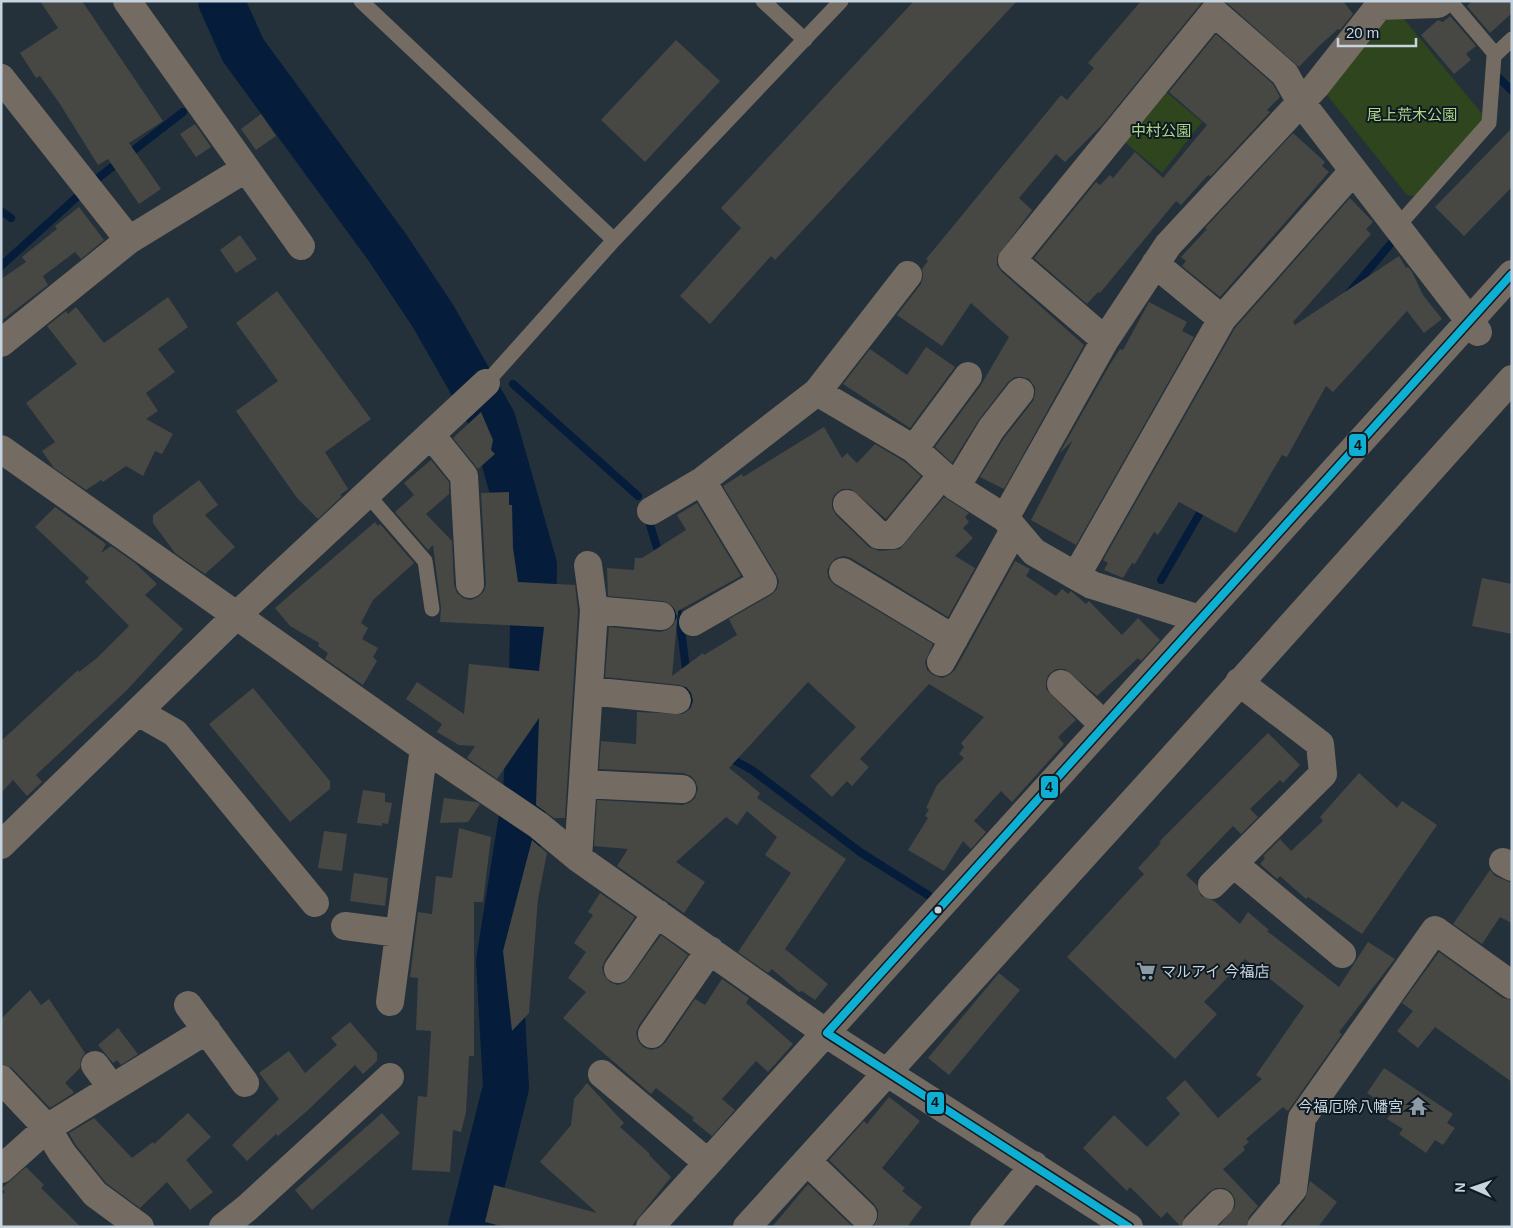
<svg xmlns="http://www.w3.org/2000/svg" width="1513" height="1228" viewBox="0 0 1513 1228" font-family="Helvetica,'Noto Sans JP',sans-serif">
<rect width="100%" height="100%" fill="#24313b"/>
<!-- green -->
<path fill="#2e451e" d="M1403,18L1483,115L1480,127L1419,197L1407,195L1323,90L1386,19Z
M1160,87L1202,122L1162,173L1119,137Z"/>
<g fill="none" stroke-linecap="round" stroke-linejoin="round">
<!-- stream -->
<path stroke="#051d3a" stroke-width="8" d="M1499,78L1512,91
M98,178L183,112
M1,211L11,218
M1,266L78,196
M1349,293L1393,241
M513,384L638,496
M650,525L660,557
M1161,580L1204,506
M675,604C686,639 683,677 695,712
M728,757L752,770L860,852L928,895"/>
<!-- river -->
<path stroke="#051d3a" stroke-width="46" d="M221,1L243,50L387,247L433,316L493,421L534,565L532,681L526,791L499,961L506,1087L471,1227"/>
</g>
<!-- building -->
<path fill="#474843" d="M40,1H82L163,121L129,143L161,189L139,204L108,159L98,165L60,104L40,76L36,78L20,53L58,28Z
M914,1H1017L775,260L771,256L710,324L680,296L741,228L721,208Z
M1141,1H1203L1103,124L1065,162L1056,154L1019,198L1032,210L997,257V265L1002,272L1084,345L1004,489L980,477L1004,438L1033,401L1035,394V387L1029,379L1022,377H1015L1008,382L978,421L952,463L935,447L981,385L1009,337L971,303L942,346L897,315L921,284L923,277L922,269L928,261L926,259L1061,95L1067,100L1094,68L1088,63Z
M1225,1H1343L1353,14L1340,30L1338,29L1318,47L1299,67Z
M1472,1H1512V13L1490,33L1467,6Z
M1450,16L1476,46L1466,54L1471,60L1454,74L1421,35L1438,20L1443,22Z
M1216,34L1273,84L1280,97L1267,110L1270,112L1211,176L1208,175L1181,205L1176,201L1100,293L1098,292L1087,304L1034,258L1096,182L1100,185L1110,175L1113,178L1135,152L1163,178L1207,125L1169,92Z
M676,40L720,81L645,162L601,120Z
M261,114L276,136L256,150L241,129Z
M195,124L211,147L196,157L180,134Z
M1512,128V187L1464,236L1435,207Z
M1293,133L1325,162L1322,166L1329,172L1220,297L1182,266L1186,261L1181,257L1207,229L1205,228Z
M1350,198L1373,222L1366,229L1371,234L1293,322L1295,325L1399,256L1406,268L1408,267L1412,272L1423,295L1442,319L1424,333L1407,311L1333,392L1326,386L1287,457L1282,455L1236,533L1179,502L1158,535L1154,532L1135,564L1132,563L1123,578L1104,570L1108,563L1103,560L1235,328Z
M79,207L104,240L81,259L75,252L43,276L48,285L1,321V279L26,262L22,257L57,229L55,226Z
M240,235L257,259L236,273L220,250Z
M277,291L371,419L325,452L348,489L340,495L342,496L318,519L297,498L236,411L278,381L236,323Z
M168,297L188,327L158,349L175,372L146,393L158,411L146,419L173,434L162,454L155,451L143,476L126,466L103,482L101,480L86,490L54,468L42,451L55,442L26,403L77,364L47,326L66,311L68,314L76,307L104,343Z
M1149,302L1187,322L1182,331L1194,337L1076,545L1031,520L1073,440L1059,454L1109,366L1120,349L1123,350Z
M926,347L955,367L910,428L843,384L870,349L907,375Z
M481,412L493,440L491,450L495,454L478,469L453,438Z
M824,427L842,458L847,453L857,463L875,444L905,462L921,476L886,519L851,489H842L835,494L832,500V508L836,515L869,547L879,551L900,549L944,497L969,513L965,517L969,522L963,528L973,538L955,556L975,568L948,617L851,558L844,556L836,558L830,564L827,571L829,579L835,585L933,644L925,662L927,670L933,675L942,678L949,675L955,670L1015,561L1030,569L1026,576L1056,596L1062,589L1068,594L1071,591L1086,604L1089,601L1122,635L1138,618L1160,640L1141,661L1138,658L1097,696L1065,669H1056L1049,674L1046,681V689L1076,720L1058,737L1064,744L1012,802L1001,791L974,821L986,832L971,849L963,841L944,871L908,850L928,818L925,816L929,809L926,808L937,785L964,758L959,754L964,747L961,743L984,717L929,684L860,759L869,767L852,786L847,781L832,797L810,776L856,727L808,682L729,768L760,793L757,798L846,859L785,949L828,984L815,1000L802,991L799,992L772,969L768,973L738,952L791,873L765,855L777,837L747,811L737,825L726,817L676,862L705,882L684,913L617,866L628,849L594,846L597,800L682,805L689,803L695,798L698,789L696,782L691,776L683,773L599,769L601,741L636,744L637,712L683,714L690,709L693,701L691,693L686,687L679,685L605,677L609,627L660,632L667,630L673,625L677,617L675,610L670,604L663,601L608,596L607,568L634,570L635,558H642L686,530L677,515L697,503L741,576L678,611L672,676L703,653L704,655L737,635L729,619L771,595L777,589L779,581L776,574L723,486L742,474L743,477Z
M431,460L449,482V494L426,514L452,541L454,585L457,593L463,598L470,600L478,597L484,591L486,584L481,493L509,492V505H512L513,548L518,582L575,585L578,611L565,818H554L536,805L539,718L497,779L467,758L475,746L459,745L437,732L442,724L406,699L417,682L464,714L469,664L539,671L544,627L440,622L441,608L433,545L428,550L395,512L414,495L404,483Z
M199,480L218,505L205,515L235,547L205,574L175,553L153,523V515Z
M55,507L106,544L101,553L111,546L135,563L157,584L145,595L183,629L127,690L36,775L42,782L27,796L13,780L1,793V741L78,670L79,672L97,658L129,626L85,582L89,578L35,527Z
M375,522L378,526L380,524L414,563L373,600L361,623L368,628L362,639L378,648L373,657L377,661L363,685L325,659L328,653L318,646L319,643L290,626L275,608Z
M1482,578L1512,584V634L1472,626Z
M253,688L330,781V789L290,822L209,724Z
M1268,733L1300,765L1283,783L1280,780L1250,809L1258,817L1241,834L1233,826L1186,875L1197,885L1201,896L1213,900L1240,924L1248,912L1269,930L1267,931L1339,987L1368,942L1395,959L1339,1032L1342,1034L1288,1111L1283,1107L1246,1139L1249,1142L1243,1147L1245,1150L1223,1169L1258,1206L1249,1217L1246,1227H1218L1235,1207V1199L1231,1192L1224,1188H1216L1209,1192L1185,1216L1181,1227L1167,1212L1161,1218L1130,1187L1127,1191L1083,1148L1114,1115L1147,1147L1180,1114L1166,1098L1185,1080L1218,1118L1262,1079L1256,1075L1304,1006L1245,959L1204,1002L1217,1014L1175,1059L1067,957L1144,874L1138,868L1161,843L1159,842Z
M1359,773L1397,808L1402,801L1437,825L1362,934L1308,897L1306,899L1280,876L1277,879L1260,864L1265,858L1263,856L1280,839L1291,851L1323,821L1320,817Z
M363,790L385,793V802L392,803L388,824L382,823V826L357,823Z
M444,798L476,802L480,804L468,822L440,823Z
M459,828L491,837L483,902H474V1056H469L466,1112L461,1132L453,1130L450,1172L412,1170L418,1096L427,1097L431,1031L416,1030L418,978L410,977L418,912L432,914L436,876L452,878Z
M324,831L347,834L342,871L318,868Z
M532,840L547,853L538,899L529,1013L512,1031L503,951Z
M1490,870L1495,876L1512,883V923L1500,917L1482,944L1453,924Z
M354,873L388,878L385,906L350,901Z
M600,893L635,917L605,960L602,968L604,975L610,982L617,985L624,983L630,978L661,935L688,955L639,1025L636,1033L638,1041L643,1047L651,1050L659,1048L665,1043L695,999L705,1005L722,979L749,998L746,1003L793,1044L768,1072L756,1061L722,1099L735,1110L712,1136L692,1120L694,1118L656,1088L651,1094L563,1018L586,992L568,978L586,952L574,943L593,915L588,912Z
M1439,952L1503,998L1512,1000V1082L1435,1027L1418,1048L1397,1031L1413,1011L1402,1003Z
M999,973L1020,990L949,1075L928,1058Z
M30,990L41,1005L49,999L85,1053L81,1059L80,1068L65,1083L74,1092L72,1094L50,1108L12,1068L1,1064V1019Z
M350,1022L377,1053V1061L363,1074L355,1065L307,1111L278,1136L276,1134L247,1161L232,1145L279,1099L259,1073L289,1051L305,1073L337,1045L331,1038Z
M118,1028L138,1054L121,1065L117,1060L113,1063L98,1045Z
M1384,1068L1453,1114L1447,1123L1455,1128L1443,1145L1435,1140L1426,1153L1399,1134L1403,1129L1387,1119L1393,1111L1367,1093Z
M587,1083L624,1123L620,1127L650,1154L649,1155L671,1177L631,1227H505L485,1222L494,1185L597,1213L540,1162L571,1125L574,1099Z
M889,1097L920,1121L882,1168L905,1188L902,1191L922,1207L907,1227H873L878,1218V1210L874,1204L829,1160L864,1121L867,1124Z
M188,1113L211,1137L186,1160L213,1192L190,1210L167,1182L140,1208L106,1183L75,1144L69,1133L94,1118L132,1158L153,1142L154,1144Z
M382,1113L400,1133L312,1210L295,1190Z
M26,1167L44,1185L41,1188L81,1227H1V1196L5,1192L2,1188Z
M1310,1181L1337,1202L1318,1227H1282L1305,1199Z
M808,1184L852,1226L853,1227H772Z"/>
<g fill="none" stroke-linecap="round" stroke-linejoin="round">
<!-- service -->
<path stroke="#746b62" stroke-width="15" d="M361,1L614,240
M763,1L805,40
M1450,1L1495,54
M1397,227L1489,123L1494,56L1512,39
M486,383L614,240L841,1
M367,494L425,561L432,609"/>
<!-- minor -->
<path stroke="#746b62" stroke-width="28" d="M127,1L301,246
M1,78L129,240
M1155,264L1222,319
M1105,340L1012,260L1214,12L1285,74L1300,101L1478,332
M1,343L129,240L245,169
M817,392L914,449L956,487L1005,518
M431,435L464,476L470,584
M1,449L424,748L538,825L578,858L842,1044L1129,1227
M914,449L968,376
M956,487L991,429L1020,392
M847,504L879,535H893L942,475
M651,511L702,481L817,392L908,275
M843,572L954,639
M1076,576L1222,319L1353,171
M594,610L661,616
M1200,619L1092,585L1034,552L1005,518L1105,340L1168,245L1316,86L1379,6L1438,4L1442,1
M693,622L763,582L702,481
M941,662L1014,530
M1061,684L1104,725
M589,691L677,700
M138,712L175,733L315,903
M583,784L682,789
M1,845L236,616L486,383
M578,858L594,610L588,565
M1503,862L1512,867
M1234,864L1342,954
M1212,885L1323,774L1320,744L1239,682
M345,926L399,933
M618,969L657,913
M390,1002L424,748
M188,1005L245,1083
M652,1034L710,950
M95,1065L112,1088
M602,1074L708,1163
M1,1079L47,1128L62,1153L95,1194L140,1227
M807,1161L863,1215
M1,1169L47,1128L207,1030
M223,1227L247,1208L390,1077
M650,1227L1512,274
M747,1227L1176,754L1512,379
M984,1227L1034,1165
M1196,1227L1220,1203
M1261,1227L1293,1189L1302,1118L1435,930L1512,985"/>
<!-- bus-1 casing -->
<g stroke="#0e1921" stroke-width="11">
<path id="bus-1" d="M1129,1227L827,1033L1512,274"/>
</g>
<!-- bus-1 -->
<use href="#bus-1" stroke="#0dafd3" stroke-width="8"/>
</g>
<!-- icons -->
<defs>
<g id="supermarket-bare" transform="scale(1.5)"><path d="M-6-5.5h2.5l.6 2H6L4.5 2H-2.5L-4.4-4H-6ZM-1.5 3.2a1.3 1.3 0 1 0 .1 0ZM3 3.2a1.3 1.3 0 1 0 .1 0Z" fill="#8d9ba6" stroke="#0e1921" stroke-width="2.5" paint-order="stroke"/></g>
<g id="temple-bare" transform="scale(1.5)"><path d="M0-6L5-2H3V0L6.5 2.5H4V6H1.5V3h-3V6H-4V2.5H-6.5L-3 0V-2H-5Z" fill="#8d9ba6" stroke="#0e1921" stroke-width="2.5" paint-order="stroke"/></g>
</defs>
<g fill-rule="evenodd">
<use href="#supermarket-bare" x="1146" y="971"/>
<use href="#temple-bare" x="1418" y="1106"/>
</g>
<!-- markers -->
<circle fill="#c6d4e0" stroke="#0e1921" stroke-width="2" cx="938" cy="910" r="4.5"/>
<g text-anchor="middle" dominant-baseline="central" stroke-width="4" stroke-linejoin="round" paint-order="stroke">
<!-- park labels -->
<g font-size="15" fill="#acd788" stroke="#0e1921">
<text x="1412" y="114">尾上荒木公園</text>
<text x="1161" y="130">中村公園</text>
</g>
<!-- poi labels -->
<g font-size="15" fill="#c6d4e0" stroke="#0e1921" text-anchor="start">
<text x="1161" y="971">マルアイ 今福店</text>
<text x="1403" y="1106" text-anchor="end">今福厄除八幡宮</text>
</g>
</g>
<g stroke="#0e1921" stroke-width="2">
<rect x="1348" y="433" width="19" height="24" rx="5" fill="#0dafd3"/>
<rect x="1040" y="775" width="19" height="24" rx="5" fill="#0dafd3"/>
<rect x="926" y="1091" width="19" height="24" rx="5" fill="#0dafd3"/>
</g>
<g font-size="14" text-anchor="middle" font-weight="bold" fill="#111">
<text x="1358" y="450">4</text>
<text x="1049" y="792">4</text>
<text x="935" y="1107">4</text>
</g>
<!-- border -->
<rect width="1513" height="1228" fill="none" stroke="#c6d4e0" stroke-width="5"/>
<!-- north arrow -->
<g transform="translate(1473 1188) rotate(272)" stroke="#0e1921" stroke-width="4" paint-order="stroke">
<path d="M0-4L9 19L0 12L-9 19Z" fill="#c6d4e0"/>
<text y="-8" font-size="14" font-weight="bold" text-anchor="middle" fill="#c6d4e0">N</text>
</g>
<!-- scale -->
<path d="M1338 38v8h78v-8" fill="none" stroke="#c6d4e0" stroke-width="2.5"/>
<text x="1346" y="38" font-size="15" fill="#c6d4e0" stroke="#0e1921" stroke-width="4" paint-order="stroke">20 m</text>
</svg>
